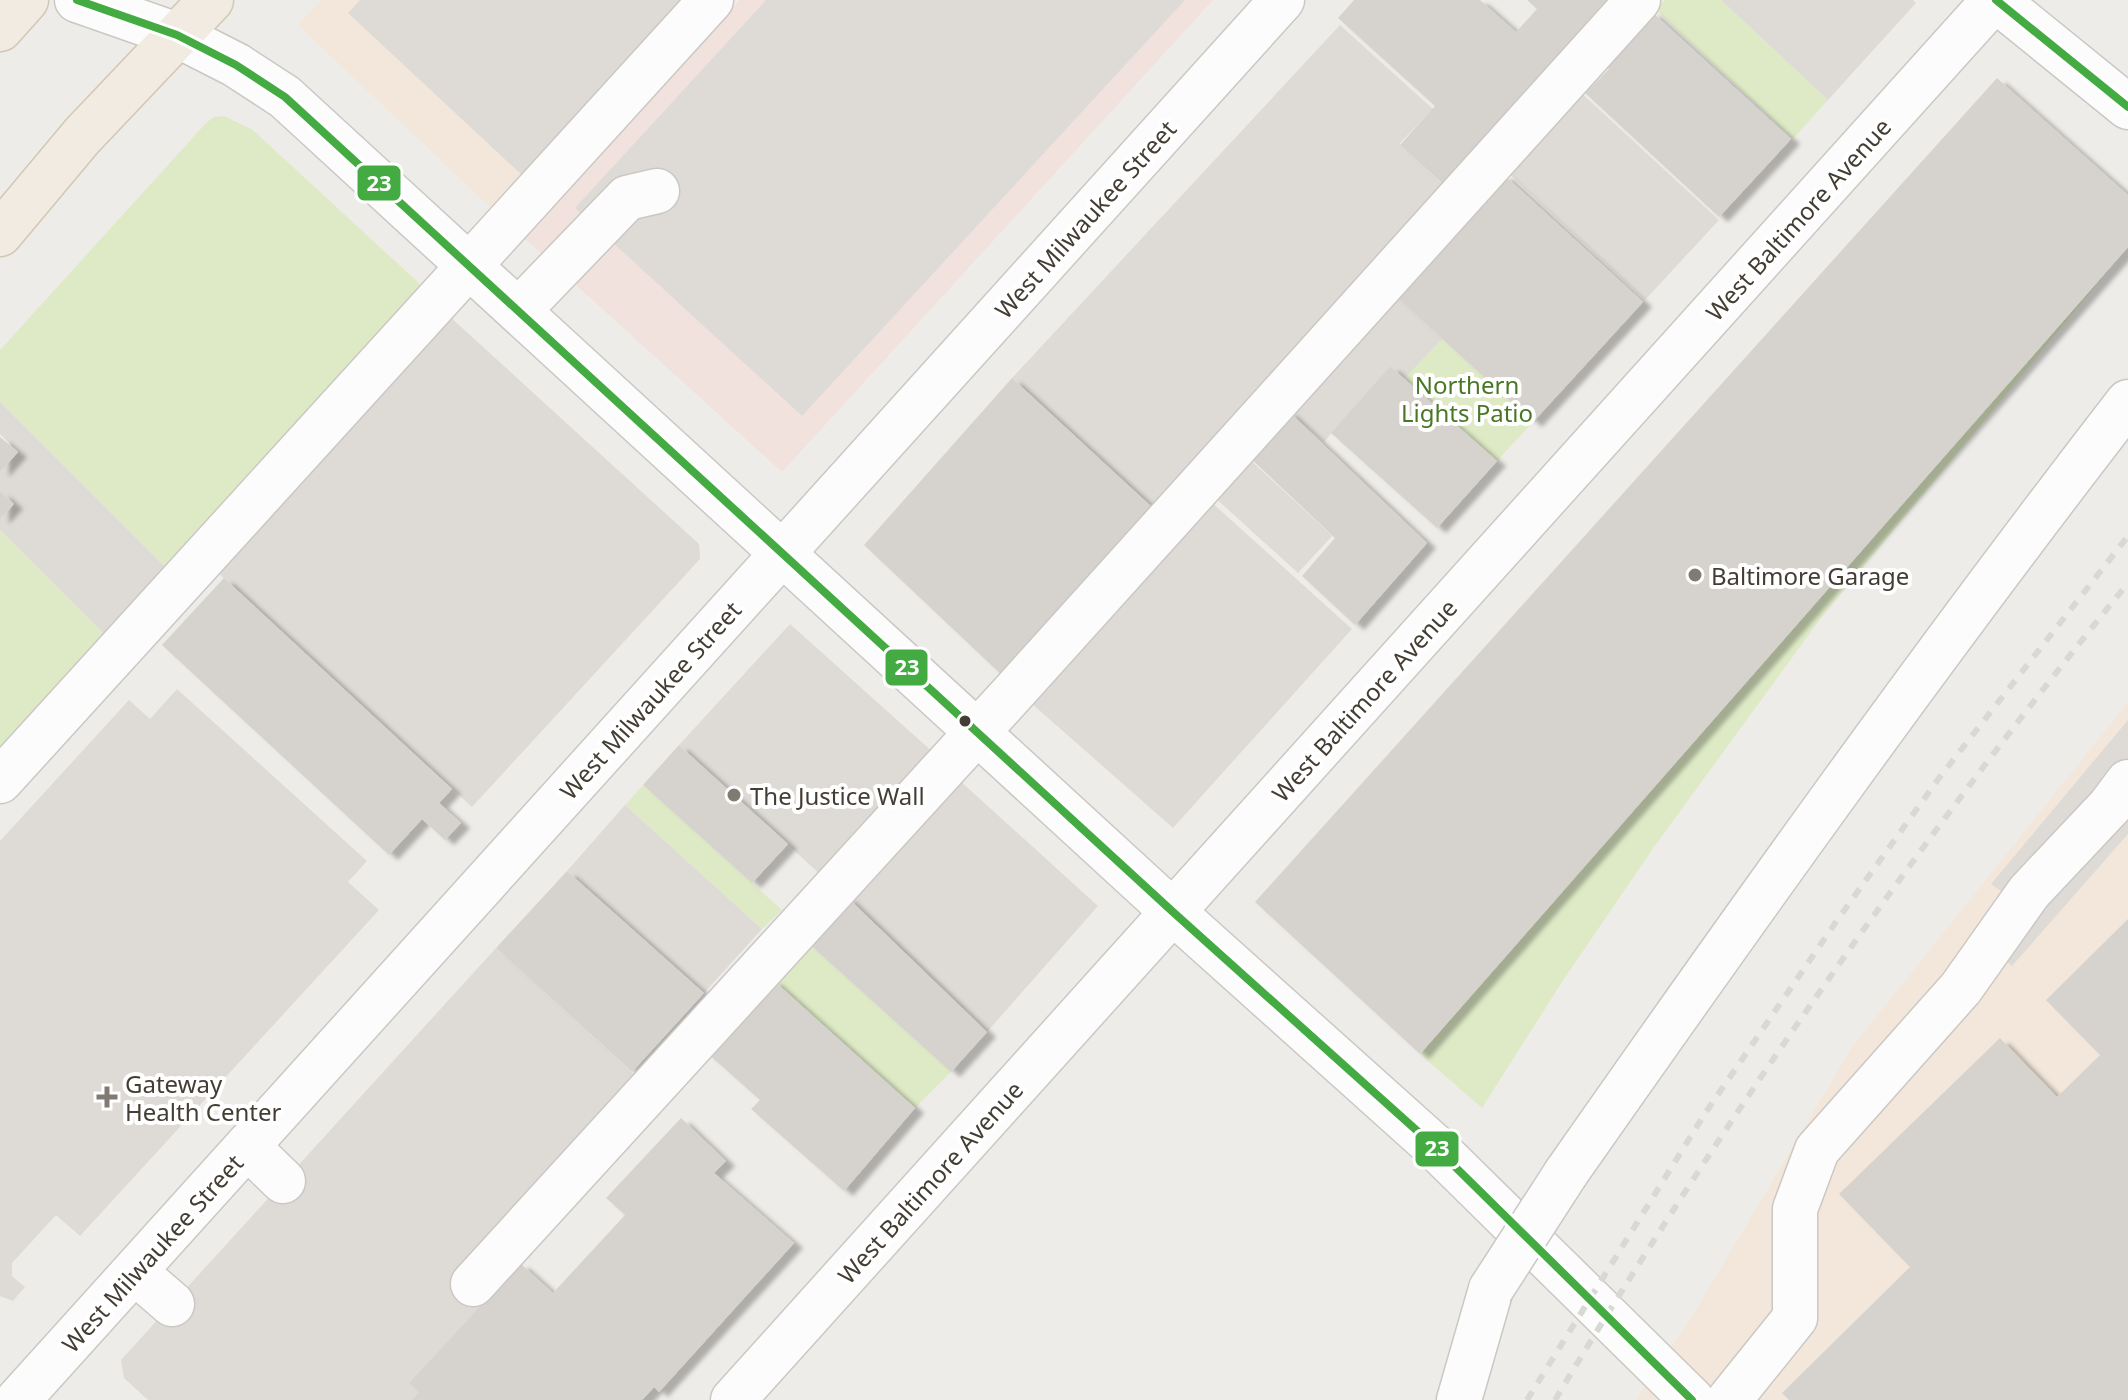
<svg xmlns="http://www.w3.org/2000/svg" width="2128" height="1400" viewBox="0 0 2128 1400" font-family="'Noto Sans',sans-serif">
<defs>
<filter id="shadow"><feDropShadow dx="9" dy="5" stdDeviation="2" flood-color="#0004"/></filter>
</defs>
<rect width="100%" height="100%" fill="#eeece8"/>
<!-- commercial -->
<path fill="#f2e7da" d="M321,0H689L494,211L298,25Z
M2128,702V1400H1636L1694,1313L1852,1047Z"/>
<!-- medical -->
<path fill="#f1e2de" d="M740,0H1213L782,472L523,237Z"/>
<!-- green -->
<path fill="#deeac6" d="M1665,0H1721L1828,100L1793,139L1656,10Z
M224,116L253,130L267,143L422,286L167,569L0,402V350L207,122L214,117Z
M2128,247L1821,618L1654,847L1564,979L1482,1108L1420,1054Z
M1442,339L1533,422L1497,461L1404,379Z
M0,530L108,638L1,749L0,748Z
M643,785L782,910L762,929L625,805Z
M806,941L951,1072L915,1108L772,979Z"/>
<!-- parking -->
<path fill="#dedbd7" d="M360,0H685L523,176L348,13Z
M766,0H1185L802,416L575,208Z
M1721,0H1913L1916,3L1828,100Z
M1340,25L1433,109L1399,144L1447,189L1154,509L1012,378Z
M1577,89L1719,220L1645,300L1503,168Z
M1393,294L1442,339L1404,379L1390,366L1324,442L1287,410Z
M448,315L699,544L700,559L472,807L216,571Z
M0,402L167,569L108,638L0,530V519L14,504L0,491V472L18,452L0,434Z
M1247,457L1332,536L1298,573L1212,495Z
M1209,500L1352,629L1173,828L1031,703Z
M790,624L935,754L823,877L679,745Z
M177,689L367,861L348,882L379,910L80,1236L56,1215L12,1263V1276L25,1287L13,1301L0,1296V841L129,700L150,719Z
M2128,720V834L2012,966L1982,942L2010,897L1991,884Z
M958,779L1098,906L987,1032L846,896Z
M625,805L762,929L704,993L567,871Z
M496,948L641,1081L488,1298L410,1382L419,1392L411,1400H148L124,1378L121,1360Z"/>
<!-- building -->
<path fill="#d6d3cf" filter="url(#shadow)" d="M1354,0H1480L1516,32L1537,9L1527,0H1615L1447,188L1400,145L1435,106L1338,18Z
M1651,11L1791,139L1719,217L1585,93L1609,69L1603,63Z
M1997,78L2128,195V247L1420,1054L1255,902Z
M1503,174L1643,302L1533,422L1393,294Z
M1390,366L1497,461L1437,528L1331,433Z
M1012,378L1154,509L1005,678L864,545Z
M1287,410L1427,543L1355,625L1302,576L1335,538L1246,454Z
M0,437L18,452L0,472Z
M0,491L14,504L0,519Z
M224,578L452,789L439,803L461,823L445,840L422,819L389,855L162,645Z
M679,745L788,844L752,883L643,785Z
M567,871L704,993L632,1072L496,948Z
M846,896L987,1032L951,1072L806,941Z
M2128,919V1400H1789L1782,1393L1910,1267L1839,1194L2000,1038L2057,1097L2100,1055L2046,1000Z
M772,979L915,1108L844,1191L751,1109L760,1100L706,1052Z
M681,1118L726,1161L714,1173L794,1243L659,1392L654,1387L642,1400H411L419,1392L409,1383L520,1263L553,1293L625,1215L606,1198Z"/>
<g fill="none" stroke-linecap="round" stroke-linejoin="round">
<!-- minor casing -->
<g stroke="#cbc8c4" stroke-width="47">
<path id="minor" d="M77,0L177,35L236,65L285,97L1173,912L1434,1146L1692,1400
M1996,0L2128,107
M518,311L627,198L657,191
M0,781L711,0
M248,1147L283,1181
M1566,1173C1748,913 1933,654 2128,402
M135,1272L172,1304
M473,1284L1012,694L1638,0
M18,1400L1282,0
M733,1400L1994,0
M1459,1400L1491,1289
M1729,1400L1795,1318V1209L1817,1150L1961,988L2029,892L2110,806L2128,782"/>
</g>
<!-- major casing -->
<g stroke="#d1c7b4" stroke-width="47">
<path id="major" d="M0,29L26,0
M0,234L82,136L211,0"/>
</g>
<!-- minor -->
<use href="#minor" stroke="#fcfcfc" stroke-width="44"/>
<!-- major -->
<use href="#major" stroke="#f1ebe2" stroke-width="44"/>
<!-- rail -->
<path stroke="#d8d8d7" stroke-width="6" stroke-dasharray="10 10" stroke-linecap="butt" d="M1527,1400L1704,1115L1838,919L1939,778L2128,536
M1555,1400C1727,1114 1918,841 2128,583"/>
<!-- minor-bridge casing -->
<g stroke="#cbc8c4" stroke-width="47" stroke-linecap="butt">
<path id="minor-bridge" d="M1491,1289L1566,1173"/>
</g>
<!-- minor-bridge -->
<use href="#minor-bridge" stroke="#fcfcfc" stroke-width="44"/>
<!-- bus-1 casing -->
<g stroke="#fff" stroke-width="14">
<path id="bus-1" d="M77,0L177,35L236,65L285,97L1173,912L1434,1146L1692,1400
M1996,0L2128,107"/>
</g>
<!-- bus-1 -->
<use href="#bus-1" stroke="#44aa42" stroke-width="8"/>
</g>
<!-- markers -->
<g fill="#807a73" stroke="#fff" stroke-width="3">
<circle cx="1695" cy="575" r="8"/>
<circle cx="734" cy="795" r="8"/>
<path d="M103 1085h8v8h8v8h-8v8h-8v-8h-8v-8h8z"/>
</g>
<circle fill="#443d34" stroke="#fff" stroke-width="3" cx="965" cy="721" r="7"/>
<g text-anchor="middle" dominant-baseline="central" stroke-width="8" stroke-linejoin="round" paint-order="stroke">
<!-- street labels -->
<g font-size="24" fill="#443d34" stroke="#fff">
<text transform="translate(1085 219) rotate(-48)">West Milwaukee Street</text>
<text transform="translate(1798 219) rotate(-48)">West Baltimore Avenue</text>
<text transform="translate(650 700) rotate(-48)">West Milwaukee Street</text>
<text transform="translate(1364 700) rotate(-48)">West Baltimore Avenue</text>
<text transform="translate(930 1182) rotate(-48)">West Baltimore Avenue</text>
<text transform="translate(152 1253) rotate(-48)">West Milwaukee Street</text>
</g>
<!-- park labels -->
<g font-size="24" fill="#497726" stroke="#fff">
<text x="1467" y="384">Northern<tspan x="1467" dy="28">Lights Patio</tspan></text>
</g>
<!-- poi labels -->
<g font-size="24" fill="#443d34" stroke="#fff" text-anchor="start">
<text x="1711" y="575">Baltimore Garage</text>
<text x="750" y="795">The Justice Wall</text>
<text x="125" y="1083">Gateway<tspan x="125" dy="28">Health Center</tspan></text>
</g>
</g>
<g stroke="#fff" stroke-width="3">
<rect x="356" y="164" width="46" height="38" rx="8" fill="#44aa42"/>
<rect x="884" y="648" width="45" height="39" rx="8" fill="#44aa42"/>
<rect x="1414" y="1130" width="46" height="38" rx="8" fill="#44aa42"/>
</g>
<g font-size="22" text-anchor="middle" font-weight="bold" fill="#fff">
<text x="379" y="191">23</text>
<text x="907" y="675">23</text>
<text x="1437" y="1156">23</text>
</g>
</svg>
